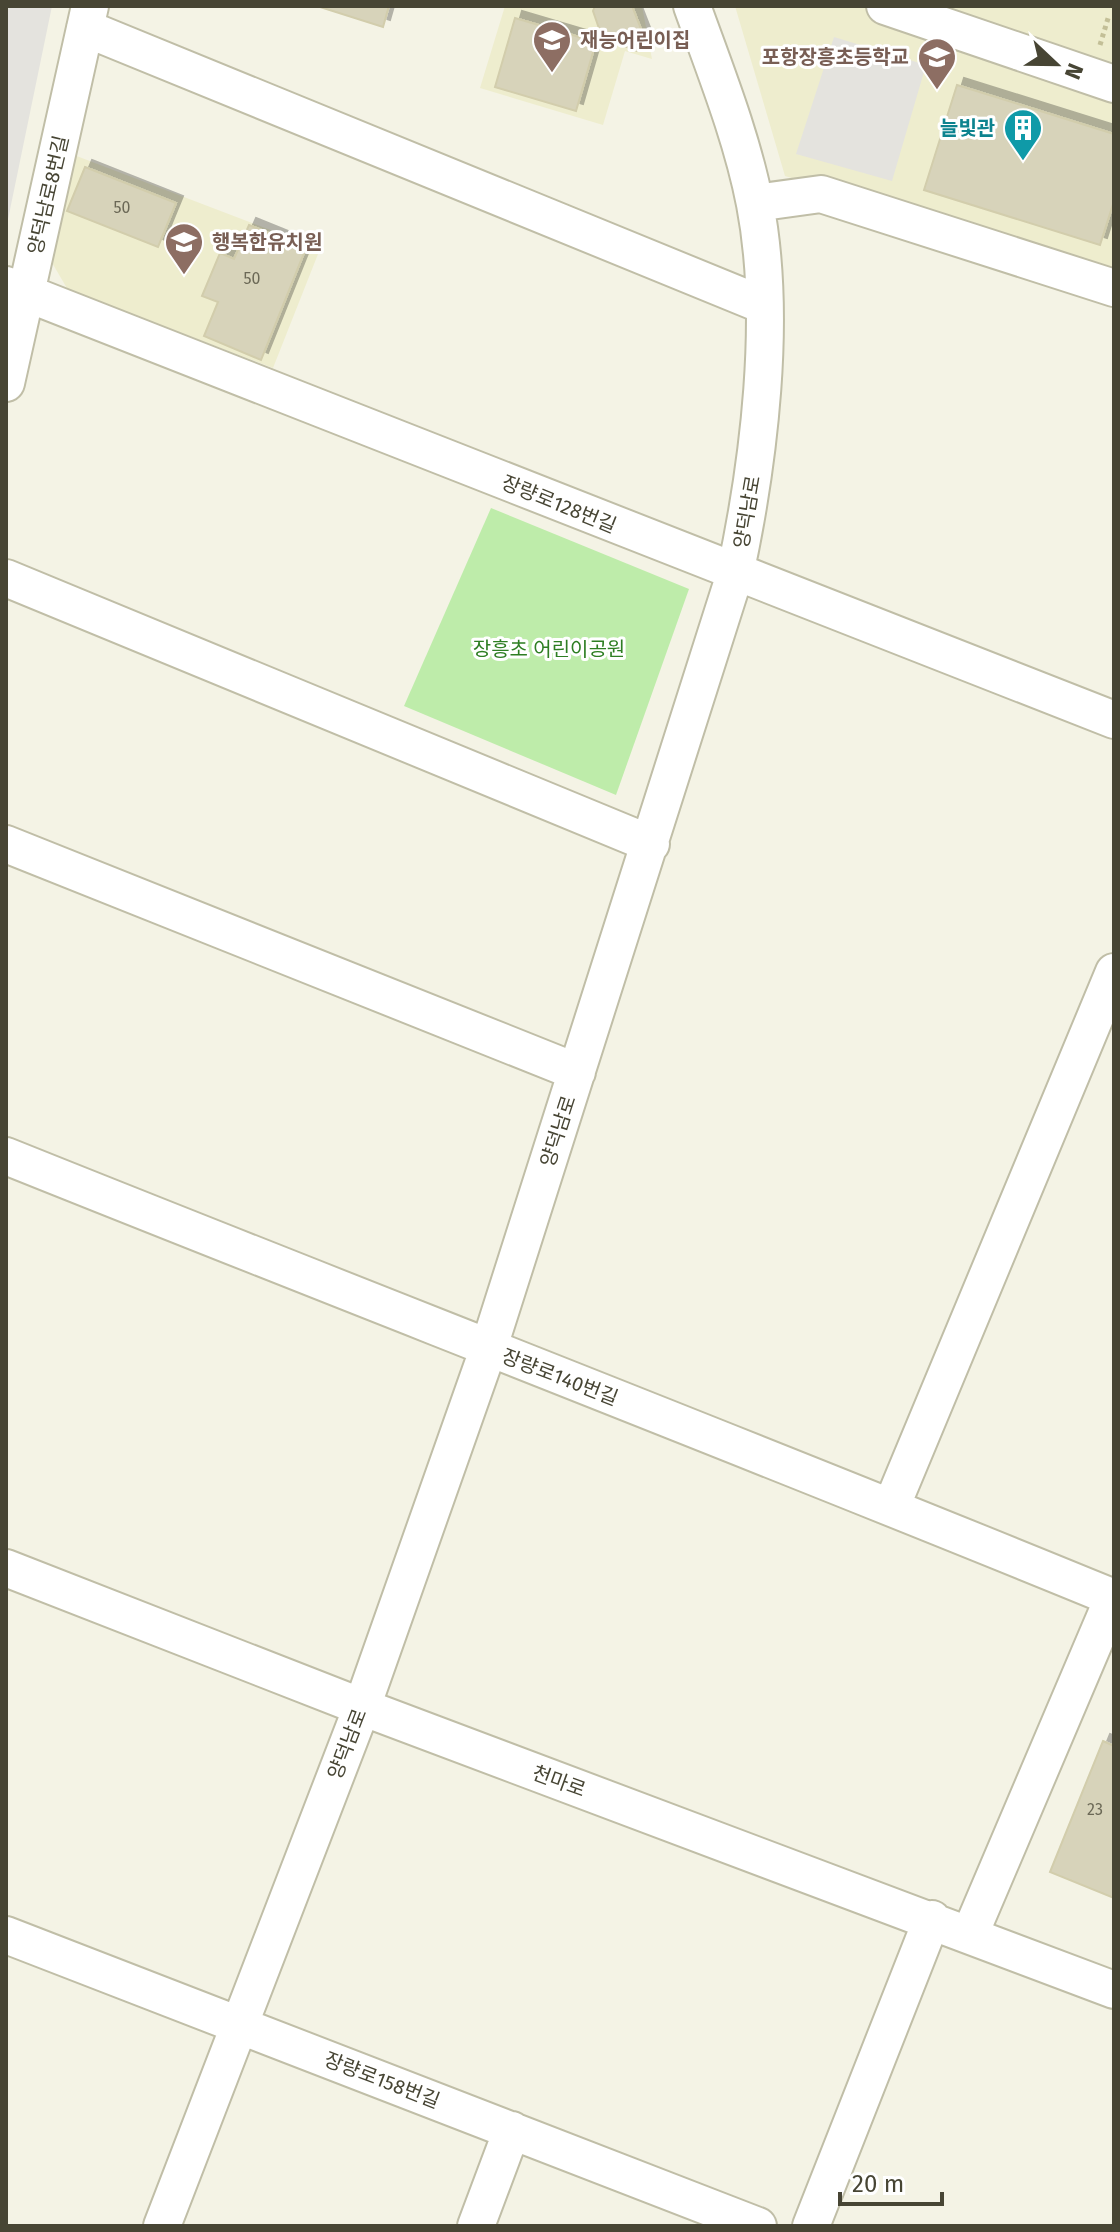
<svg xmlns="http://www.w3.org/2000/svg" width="1120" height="2232" viewBox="0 0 1120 2232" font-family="'Fira Sans','Noto Sans KR',sans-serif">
<defs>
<filter id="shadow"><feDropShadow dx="7" dy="-7" stdDeviation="0" flood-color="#0004"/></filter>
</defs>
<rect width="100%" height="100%" fill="#f4f3e5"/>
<!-- education -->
<path fill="#eeedce" d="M505,6H642L652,59L625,51L603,125L480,88Z
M735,6H1114V273L785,176Z
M74,155L320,249L273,368L68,290L51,261Z"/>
<!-- green -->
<path fill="#beecaa" d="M491,508L689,589L616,795L404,706Z"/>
<!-- parking -->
<path fill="#e4e3de" d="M6,6H52L6,229Z
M834,37L926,65L892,181L796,154Z"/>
<!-- building -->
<path fill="#d7d3ba" stroke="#d2cdac" stroke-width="2" filter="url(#shadow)" d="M317,6H389L383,27Z
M595,6H632L646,42L637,51L602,37L593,11Z
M515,18L596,42L576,111L495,87Z
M957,85L1114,134V201L1100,245L924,190Z
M85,167L176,203L158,247L67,211Z
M249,225L306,248L261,360L204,336L218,302L202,296L220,253L234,259Z
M1103,1741L1114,1746V1898L1050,1872Z"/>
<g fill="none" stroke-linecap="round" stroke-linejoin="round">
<!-- minor casing -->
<g stroke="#c0bea7" stroke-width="40">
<path id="minor" d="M885,6L1114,84
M85,28L763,305
M755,203L821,194L1114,288
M6,285L1114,720
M6,383L90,6
M6,578L651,844
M6,844L577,1072
M6,1156C375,1304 746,1447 1114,1598
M892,1505L1114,972
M6,1568L362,1707L1114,1990
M970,1934L1114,1596
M6,1935L758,2226
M162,2226L362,1707L488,1350L735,574C759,462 777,318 755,204C742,137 715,70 692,6
M476,2226L512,2130
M811,2226L932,1919"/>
</g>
<!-- path -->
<path stroke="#c3bf97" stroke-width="5" stroke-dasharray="4 4" stroke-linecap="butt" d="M1100,45L1109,15"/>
<!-- minor -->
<use href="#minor" stroke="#fff" stroke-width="36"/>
</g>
<!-- icons -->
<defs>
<g id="school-pin" transform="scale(2)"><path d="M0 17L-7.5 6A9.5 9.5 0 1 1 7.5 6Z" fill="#8d6e63" stroke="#fff"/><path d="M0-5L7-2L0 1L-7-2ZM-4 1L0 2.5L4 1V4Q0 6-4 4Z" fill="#fff"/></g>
<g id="building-pin" transform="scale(2)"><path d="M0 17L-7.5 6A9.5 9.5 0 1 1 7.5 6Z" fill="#0f9aa8" stroke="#fff"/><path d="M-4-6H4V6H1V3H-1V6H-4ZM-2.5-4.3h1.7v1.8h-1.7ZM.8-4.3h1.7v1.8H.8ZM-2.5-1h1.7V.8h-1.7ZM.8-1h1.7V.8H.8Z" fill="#fff"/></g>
</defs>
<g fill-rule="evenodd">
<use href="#school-pin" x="552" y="40"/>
<use href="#school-pin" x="937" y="57"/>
<use href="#building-pin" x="1023" y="128"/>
<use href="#school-pin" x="184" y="242"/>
</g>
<g text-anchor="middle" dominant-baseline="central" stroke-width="6" stroke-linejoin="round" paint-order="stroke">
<!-- number labels -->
<g font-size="16" fill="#6b6856">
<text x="122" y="207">50</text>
<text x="252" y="278">50</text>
<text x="1095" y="1809">23</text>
</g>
<!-- education labels -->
<g font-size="20" font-weight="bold" fill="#785e54" stroke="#fff" text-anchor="start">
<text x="580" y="40">재능어린이집</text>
<text x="909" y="57" text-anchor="end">포항장흥초등학교</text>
<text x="212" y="242">행복한유치원</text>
</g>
<!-- culture labels -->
<g font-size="20" font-weight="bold" fill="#0d838f" stroke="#fff" text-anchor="end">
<text x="995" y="128">늘빛관</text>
</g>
<!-- street labels -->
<g font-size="20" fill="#474534" stroke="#fff">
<text transform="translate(48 195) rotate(-77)">양덕남로8번길</text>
<text transform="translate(559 504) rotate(22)">장량로128번길</text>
<text transform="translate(747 512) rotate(-80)">양덕남로</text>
<text transform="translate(558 1131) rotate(-72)">양덕남로</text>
<text transform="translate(560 1377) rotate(21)">장량로140번길</text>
<text transform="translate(347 1744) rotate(-69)">양덕남로</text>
<text transform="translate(559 1781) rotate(20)">천마로</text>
<text transform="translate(382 2080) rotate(21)">장량로158번길</text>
</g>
<!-- park labels -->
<g font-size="20" fill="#2e7e23" stroke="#fff">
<text x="549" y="649">장흥초 어린이공원</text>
</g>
</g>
<!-- border -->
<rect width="1120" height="2232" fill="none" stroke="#474534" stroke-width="16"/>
<!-- north arrow -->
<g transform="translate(1056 64) rotate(112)" stroke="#ffffff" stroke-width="6" paint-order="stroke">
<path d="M0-6L14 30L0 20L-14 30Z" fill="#474534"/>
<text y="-12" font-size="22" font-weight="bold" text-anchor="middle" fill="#474534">N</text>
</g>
<!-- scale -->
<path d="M840 2192v12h102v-12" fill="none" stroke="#474534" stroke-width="4"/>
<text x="852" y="2192" font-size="24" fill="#474534" stroke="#ffffff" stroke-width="6" paint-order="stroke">20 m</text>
</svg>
